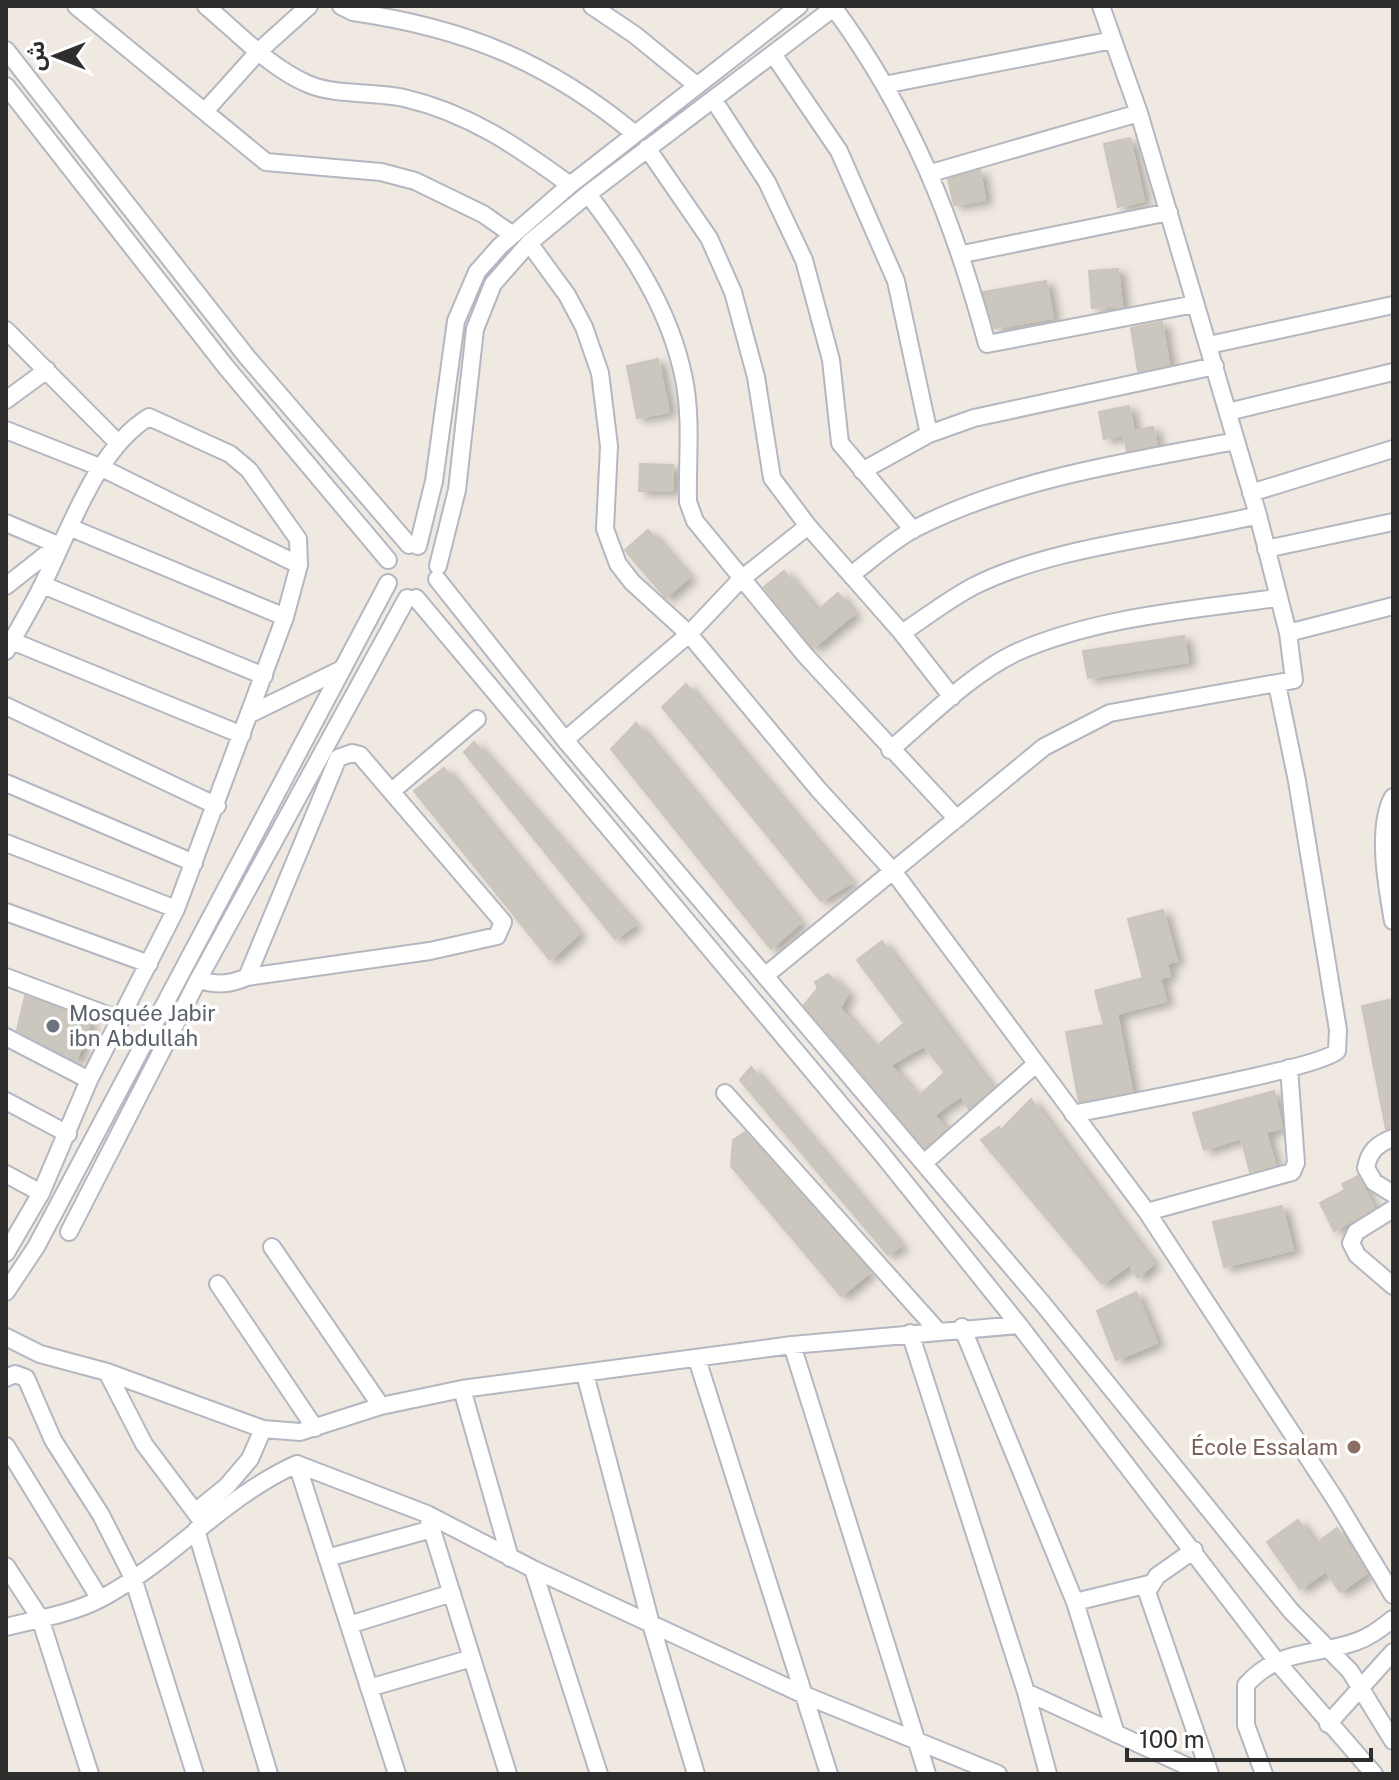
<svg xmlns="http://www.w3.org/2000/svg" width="1399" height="1780" viewBox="0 0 1399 1780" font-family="'Public Sans','Noto Sans Arabic',sans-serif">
<defs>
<filter id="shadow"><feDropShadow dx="7" dy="4" stdDeviation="4" flood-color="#0004"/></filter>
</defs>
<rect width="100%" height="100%" fill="#efe9e1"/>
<!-- building -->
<path fill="#cbc7bf" stroke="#cbc5ba" stroke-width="2" fill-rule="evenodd" filter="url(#shadow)" d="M1130,138L1144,201L1118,207L1104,144Z
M980,170L985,200L954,205L948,179Z
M1118,269L1122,306L1092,308L1089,271Z
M1046,281L1053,318L994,328L983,292Z
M1162,322L1169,365L1138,371L1131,328Z
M658,359L669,412L637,418L627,366Z
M1129,406L1134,431L1153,427L1157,445L1127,451L1124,435L1104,439L1099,412Z
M640,464L673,465L672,491H639Z
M648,530L689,577L666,598L625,550Z
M784,571L817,611L838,593L854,614L813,648L764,587Z
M1184,636L1188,662L1088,678L1083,651Z
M686,684L851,883L821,901L662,707Z
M636,723L800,923L771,949L611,749Z
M474,742L635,925L615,939L464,752Z
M444,768L579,934L550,960L414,791Z
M1163,910L1177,961L1167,963L1170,976L1160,978L1166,1001L1117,1014L1132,1091L1079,1102L1066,1032L1104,1025L1095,991L1143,978L1128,919Z
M882,941L992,1088L969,1109L961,1096L934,1115L946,1129L925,1148L804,1005L818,988L815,982L828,974L848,994L840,1008L875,1048L904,1023L857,960ZM924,1046L945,1072L918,1097L890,1065Z
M25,996L91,1020L76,1061L17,1030Z
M1393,999V1127L1386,1129L1362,1006Z
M751,1067L901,1246L888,1255L740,1080Z
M1274,1091L1282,1128L1266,1132L1275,1165L1250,1172L1241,1138L1204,1150L1193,1113Z
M1031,1099L1153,1264L1138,1278L1129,1265L1102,1284L981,1140L999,1127L1001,1130Z
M745,1132L869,1273L841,1296L731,1166L733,1140Z
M1358,1176L1374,1208L1334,1231L1320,1203L1345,1190L1342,1184Z
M1282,1206L1293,1250L1224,1267L1213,1222Z
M1136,1292L1157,1343L1116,1360L1097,1311Z
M1298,1520L1315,1544L1337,1528L1367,1573L1340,1592L1326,1571L1300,1589L1267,1542Z"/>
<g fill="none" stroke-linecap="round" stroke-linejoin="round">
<!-- minor casing -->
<g stroke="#b4b7c1" stroke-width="20">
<path id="minor" d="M76,6L266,162L381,172L415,181L483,214L513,235
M206,6C237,32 270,68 308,84C336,96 374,91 404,98C469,113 518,147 570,185
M341,6L353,12C465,28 548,62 635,134
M592,6L635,35L695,84
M1101,6L1113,40
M834,8C911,113 953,219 987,344L1195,304
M6,50L247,357L409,545
M773,54L839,151L896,281L929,434
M884,85L1113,40L1139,113
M6,86L226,367L388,560
M713,99L767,182L804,260L831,360L840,443L913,530
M206,110L259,51L309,6
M588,194C630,250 670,308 684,379C692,418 687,462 688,502L695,521L805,655L957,819
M529,243L567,295L584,327L600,373L609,446L605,529L618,564L632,582L689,634L818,789L893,871L1147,1212L1335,1499L1393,1595
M963,254L1169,212
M6,330L117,442
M1209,345L1393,305
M6,400L47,370
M1228,412L1393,372
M6,430L102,468L299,565
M862,471L929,434L974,418L1215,366
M1251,493L1393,449
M6,523L58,545L6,586
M808,526L851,575
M69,527L285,617
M418,546L434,481L456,321L477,272L500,246L570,185L799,6
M1266,549L1393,522
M438,566L457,490L475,329L493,284L529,243L588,194L836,6
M437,579L565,740L1043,1304L1291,1611L1350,1671L1393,1741
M43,585L264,676
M416,598L882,1154L1019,1325L1278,1663L1374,1774
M902,633C926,617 949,599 974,586C1053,546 1170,537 1258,515
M1288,633L1393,606
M12,641L242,735
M6,651C18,630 31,608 42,586C69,532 96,449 149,417L230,454L249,470L298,539L299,565L285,617L176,909L89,1080L41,1193L6,1253
M952,697L902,633L851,575C871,560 893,540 916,528C1015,478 1128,462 1236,441
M6,706L217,806
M250,714L340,670
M565,740L689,634L740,580L808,526L772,478L756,377L733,292L709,238L647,148
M890,750C927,719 971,674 1015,653C1095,617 1191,610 1277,598
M6,783L194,863
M392,791L477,719
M1393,797C1376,827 1387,888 1393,921
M6,843L176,909
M6,912L149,964
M766,975L1044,747L1110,713L1294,680L1288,633L1258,515L1139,113L931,173
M6,977L121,1020
M198,980C217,985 229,985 247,977L430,951L497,936L503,922L360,755L352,753L338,758L247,977
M6,1037L89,1080
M725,1093L937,1330
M6,1101L68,1134
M1073,1114C1112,1106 1322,1068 1337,1051L1338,1030L1297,781L1277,684
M1393,1138C1377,1144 1369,1151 1366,1168L1374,1182L1393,1194
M924,1163L1036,1064
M6,1174L41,1193
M1393,1209L1356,1232L1351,1243L1357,1255L1393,1286
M1147,1212L1292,1172L1296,1163L1289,1068
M69,1232L198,980L407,598
M272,1247L381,1406
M218,1284L315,1428
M6,1292L36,1247L388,583
M962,1327L1075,1602L1116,1734
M910,1333L1026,1692L1048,1774
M6,1337L40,1354L107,1372L263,1429L300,1432L381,1406L462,1389L792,1345L1019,1325
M792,1345L927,1774
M697,1359L829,1774
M107,1372L144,1444L204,1524
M585,1374L651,1624L696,1774
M6,1378L15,1374L26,1378L53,1440L101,1515L133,1578L195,1774
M462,1389L510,1558
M6,1446L100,1599
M297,1464L397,1774
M195,1512L227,1486L250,1459L263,1429
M427,1514L508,1774
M196,1530L269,1774
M1194,1550L1157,1576L1147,1592L1210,1774
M327,1558L432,1529
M6,1566L40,1618L90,1774
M533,1569L599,1774
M1075,1602L1149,1584
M349,1625L452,1593
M6,1627C37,1619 71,1614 100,1599C171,1562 223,1497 297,1464L427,1514L533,1569L802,1694L998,1774
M369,1688L472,1658
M1026,1692L1204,1774
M1328,1724L1393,1652
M1264,1774L1246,1725V1685C1279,1648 1315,1656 1355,1642C1370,1637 1381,1628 1393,1619"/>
</g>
<!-- minor -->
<use href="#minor" stroke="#fff" stroke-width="16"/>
</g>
<!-- markers -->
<circle fill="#6b7280" stroke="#fff" stroke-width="3" cx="53" cy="1026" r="8"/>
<circle fill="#8d6e63" stroke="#fff" stroke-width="3" cx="1354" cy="1447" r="8"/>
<g text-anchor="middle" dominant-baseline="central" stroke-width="7" stroke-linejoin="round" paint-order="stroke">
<!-- worship labels -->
<g font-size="22" fill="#5b616d" stroke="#fff" text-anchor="start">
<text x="69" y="1013">Mosquée Jabir<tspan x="69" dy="25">ibn Abdullah</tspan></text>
</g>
<!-- education labels -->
<g font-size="22" fill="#785e54" stroke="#fff" text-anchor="end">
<text x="1338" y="1447">École Essalam</text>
</g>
</g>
<!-- border -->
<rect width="1399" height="1780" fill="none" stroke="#2e2e2e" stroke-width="16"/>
<!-- north arrow -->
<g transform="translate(56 56) rotate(270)" stroke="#ffffff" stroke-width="6" paint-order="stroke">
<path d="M0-6L14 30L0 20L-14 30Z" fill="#2e2e2e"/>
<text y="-12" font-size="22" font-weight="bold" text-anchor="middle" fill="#2e2e2e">ش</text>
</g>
<!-- scale -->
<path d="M1127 1748v12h244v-12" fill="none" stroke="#2e2e2e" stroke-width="4"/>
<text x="1139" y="1748" font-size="24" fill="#2e2e2e" stroke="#ffffff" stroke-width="6" paint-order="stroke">100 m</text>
</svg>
